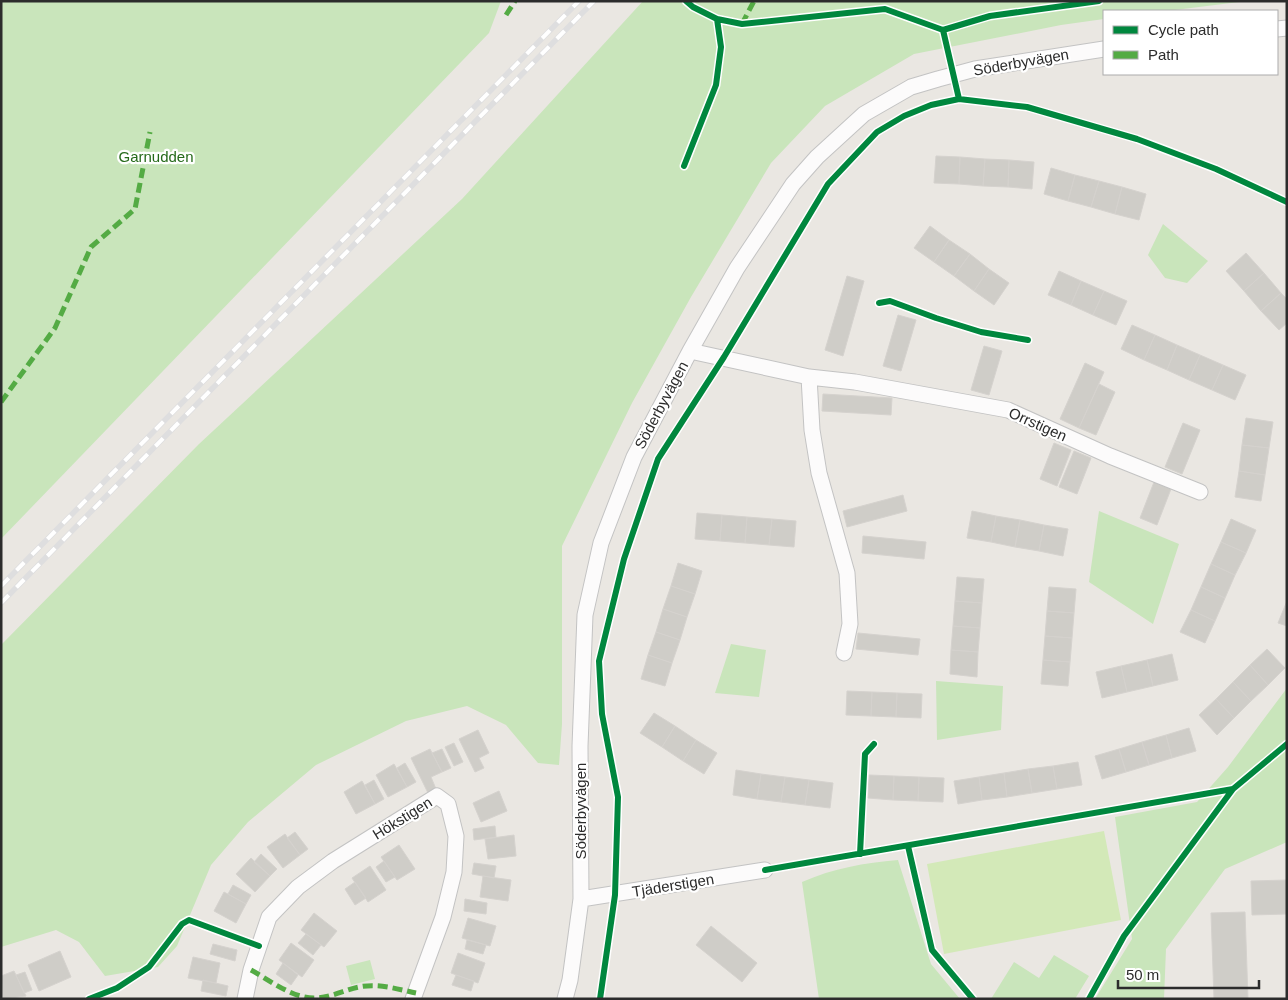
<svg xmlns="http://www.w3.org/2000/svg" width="1288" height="1000" viewBox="0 0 1288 1000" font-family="Helvetica,sans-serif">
<rect width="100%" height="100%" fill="#eae7e2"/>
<!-- green -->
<path fill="#c9e5bb" d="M1,1H501L489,33L1,539Z
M643,1H1247L1167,11H1104V19L1061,25L914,54L825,106L771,163L691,297L632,403L562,546V724L559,765L538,763L506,725L467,706L406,721L316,765L248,822L211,865L177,946L158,967L105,976L79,942L56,930L1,947V645L199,444L462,199Z
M1163,224L1208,261L1187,283L1165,278L1148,255Z
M1099,511L1179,544L1153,624L1089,582Z
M731,644L766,650L759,697L715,693Z
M936,681L1003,686L1001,730L937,740Z
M1287,688V842L1225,869L1166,949L1164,999H1095L1132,939L1115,817L1197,802L1228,767Z
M898,860L931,964L960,999H819L802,882C834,868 864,863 898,860Z
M1054,955L1089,976L1075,999H991L1014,962L1039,978Z
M370,960L375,979L351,985L346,966Z"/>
<!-- pitch -->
<path fill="#d3e9b8" d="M1104,831L1121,920L944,954L927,864Z"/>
<!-- building -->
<path fill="#cfcdc8" stroke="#d5d2ce" d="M936,156L960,157L959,184L934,183Z
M960,157L985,159L983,186L959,184Z
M985,159L1009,160L1008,187L983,186Z
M1009,160L1034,162L1032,189L1008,187Z
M1051,168L1075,175L1068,201L1044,194Z
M1075,175L1099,181L1091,207L1068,201Z
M1099,181L1122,187L1115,214L1091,207Z
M1122,187L1146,194L1139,220L1115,214Z
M930,226L949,240L934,262L914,248Z
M949,240L970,254L954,276L934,262Z
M1246,253L1264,273L1244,291L1226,271Z
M970,254L989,269L974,291L954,276Z
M989,269L1009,283L994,305L974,291Z
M1059,271L1081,281L1071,305L1048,295Z
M1264,273L1281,293L1261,311L1244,291Z
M847,276L864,281L843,356L825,350Z
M1081,281L1104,291L1093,315L1071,305Z
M1104,291L1127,301L1116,325L1093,315Z
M1281,293L1287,299V323L1279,330L1261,311Z
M898,315L916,320L901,371L883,366Z
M1132,325L1155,335L1144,360L1121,349Z
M1155,335L1177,345L1167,370L1144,360Z
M1177,345L1200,355L1189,380L1167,370Z
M984,346L1002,351L989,395L971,390Z
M1200,355L1223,365L1212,390L1189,380Z
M1085,363L1104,372L1079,428L1060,419Z
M1223,365L1246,375L1235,400L1212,390Z
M1099,384L1115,392L1096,435L1079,428Z
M823,394L892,398L891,415L822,411Z
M1246,418L1273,422L1269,448L1242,445Z
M1183,423L1200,430L1182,474L1165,467Z
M1054,443L1071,450L1057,486L1040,479Z
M1242,445L1269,448L1265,475L1239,471Z
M1074,451L1091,458L1077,494L1059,487Z
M1239,471L1265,475L1261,501L1235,497Z
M1154,482L1171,489L1157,525L1140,518Z
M903,495L907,511L847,527L843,511Z
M972,511L996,516L991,542L967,538Z
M697,513L722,515L720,541L695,539Z
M722,515L747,517L745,543L720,541Z
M996,516L1020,520L1015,547L991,542Z
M747,517L772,519L769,545L745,543Z
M772,519L796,521L794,547L769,545Z
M1231,519L1256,530L1246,553L1221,542Z
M1020,520L1044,525L1039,551L1015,547Z
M1044,525L1068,529L1063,556L1039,551Z
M863,536L926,542L924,559L862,553Z
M1221,542L1246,553L1235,575L1211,564Z
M678,563L702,571L695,594L671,586Z
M1211,564L1235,575L1225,598L1201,587Z
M957,577L984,579L982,603L955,601Z
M671,586L695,594L687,617L663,609Z
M1049,587L1076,589L1074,613L1047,611Z
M1201,587L1225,598L1215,621L1191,610Z
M955,601L982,603L980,628L953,626Z
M1287,601V626L1278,623Z
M663,609L687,617L680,640L656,632Z
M1191,610L1215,621L1205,643L1180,632Z
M1047,611L1074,613L1072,638L1045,636Z
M953,626L980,628L978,652L951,650Z
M656,632L680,640L672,663L648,655Z
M858,633L920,639L918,655L856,649Z
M1045,636L1072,638L1070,662L1043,660Z
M1267,649L1285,668L1268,685L1250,665Z
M951,650L978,652L977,677L950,674Z
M1172,654L1178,680L1153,686L1147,660Z
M648,655L672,663L665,686L641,679Z
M1043,660L1070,662L1068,686L1041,684Z
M1147,660L1153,686L1127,692L1121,666Z
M1250,665L1268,685L1251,701L1233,682Z
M1121,666L1127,692L1102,698L1096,672Z
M1233,682L1251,701L1234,718L1216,699Z
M847,691L872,692L871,716L846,715Z
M872,692L897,693L896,717L871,716Z
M897,693L922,694L921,718L896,717Z
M1216,699L1234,718L1217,735L1199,715Z
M654,713L675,726L662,747L640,733Z
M675,726L696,740L683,761L662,747Z
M1189,728L1196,751L1172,758L1166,735Z
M478,730L489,753L479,758L484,768L475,772L459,739Z
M1166,735L1172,758L1149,765L1142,742Z
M696,740L717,753L704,774L683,761Z
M1142,742L1149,765L1126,772L1119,749Z
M454,743L463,762L454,766L445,747Z
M430,749L442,772L431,777L436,789L428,793L411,758Z
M442,749L451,768L442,772L432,753Z
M1119,749L1126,772L1102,779L1095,756Z
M1078,762L1082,785L1057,789L1053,766Z
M405,763L416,782L407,787L397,768Z
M394,764L407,787L388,797L376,775Z
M1053,766L1057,789L1032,793L1028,769Z
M1028,769L1032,793L1007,797L1004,773Z
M736,770L761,774L757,799L733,795Z
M1004,773L1007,797L982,800L979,777Z
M761,774L785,777L781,802L757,799Z
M869,775L894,776L893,800L868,798Z
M894,776L919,777L918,801L893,800Z
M785,777L809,780L805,805L781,802Z
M919,777L944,778L943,802L918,801Z
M979,777L982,800L958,804L954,781Z
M374,780L384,799L375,804L365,785Z
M809,780L833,783L830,808L805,805Z
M362,781L375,804L356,814L344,792Z
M499,791L507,811L481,822L473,803Z
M495,826L496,837L474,840L473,829Z
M295,832L308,849L300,855L287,838Z
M285,834L300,855L283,868L267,847Z
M514,835L516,856L488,859L485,839Z
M399,845L415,869L397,880L381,857Z
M261,854L277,869L270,876L254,862Z
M251,858L270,876L255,892L236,874Z
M384,861L395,877L386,882L376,867Z
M474,863L496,866L494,878L472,874Z
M370,866L386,890L368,902L352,878Z
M483,876L511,880L508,901L480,897Z
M1287,880V914L1252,915L1251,881Z
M355,882L366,898L355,905L345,889Z
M233,885L251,895L246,904L228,894Z
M224,892L246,904L236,923L214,911Z
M465,899L487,903L486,914L464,911Z
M1245,912L1248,999H1214L1211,913Z
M314,913L337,931L324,947L301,930Z
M468,918L496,926L490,946L462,938Z
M711,926L757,963L742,982L696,945Z
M306,934L321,945L313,955L298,943Z
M467,940L486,945L483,954L465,949Z
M291,943L314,960L302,977L279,960Z
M213,944L237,950L235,961L210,954Z
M60,951L71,977L39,991L28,965Z
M458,953L485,963L478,983L451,973Z
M193,957L220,963L216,983L188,978Z
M283,963L298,975L291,985L276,974Z
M14,971L26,996L3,999L1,976Z
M25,972L32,990L24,993L16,975Z
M456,975L474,981L471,991L452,985Z
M203,980L228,986L226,996L201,991Z"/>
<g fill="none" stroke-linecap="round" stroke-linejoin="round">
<!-- minor casing -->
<g stroke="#c3c3c3" stroke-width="17">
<path id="minor" d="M1277,29L1287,28
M690,351L809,377L855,382L1008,410L1110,456L1200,492
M809,377L812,430L819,473L847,573L850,624L844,653
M581,899L765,870
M245,999L251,970L269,917L298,887L333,861L437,796L448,804L456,836L454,872L443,917L413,999
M565,999L570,980L581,899L580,746L585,615L601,543L634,457L690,351L737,268L793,184L817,157L864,114L911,87L938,79L975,69L1104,49"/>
</g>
<!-- minor -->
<use href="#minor" stroke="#fcfbfb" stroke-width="15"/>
<!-- rail casing -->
<g stroke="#dededf" stroke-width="5.5">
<path id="rail" d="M1,586L579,1
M1,603L594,1"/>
</g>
<!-- rail -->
<use href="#rail" stroke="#fff" stroke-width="4" stroke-dasharray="11" stroke-linecap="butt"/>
<!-- quiet -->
<path stroke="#54ab44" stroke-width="5" stroke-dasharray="10 5" stroke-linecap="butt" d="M506,15L515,1
M742,24L754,1
M1,402L55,328L91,247L135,209L150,132
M251,970C269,980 292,998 314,998C330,998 344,990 359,987C378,983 397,989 416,993"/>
<!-- cycleway casing -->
<g stroke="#fff" stroke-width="9">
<path id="cycleway" d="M686,1L693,7L717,19L742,24L885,9L943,30L990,16L1099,1
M943,30L959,99
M684,166L716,85L721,47L717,19
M879,303L890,301L936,318L981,332L1028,340
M908,846L932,950L973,999
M860,854L865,754L874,744
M765,870L1233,789L1287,744
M89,999L117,988L149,967L182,924L189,920L259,946
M600,999L615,895L618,797L602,714L599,661L624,559L658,459L724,357L828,184L877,132L904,116L931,105L959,99L1027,107L1137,139L1216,169L1287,202
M1089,999L1124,936L1233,789"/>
</g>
<!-- cycleway -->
<use href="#cycleway" stroke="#00873e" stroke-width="6"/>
</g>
<g text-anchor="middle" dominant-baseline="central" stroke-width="4.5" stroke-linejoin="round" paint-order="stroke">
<!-- street labels -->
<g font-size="15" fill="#2c2c2c" stroke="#fff">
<text transform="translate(1021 62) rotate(-10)">Söderbyvägen</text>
<text transform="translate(661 405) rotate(-62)">Söderbyvägen</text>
<text transform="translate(1038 424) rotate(24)">Orrstigen</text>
<text transform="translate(580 811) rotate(-90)">Söderbyvägen</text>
<text transform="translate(402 818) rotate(-32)">Hökstigen</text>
<text transform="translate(673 885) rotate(-9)">Tjäderstigen</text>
</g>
<!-- park labels -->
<g font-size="15" fill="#256a1a" stroke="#fff">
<text x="156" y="156">Garnudden</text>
</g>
</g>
<!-- border -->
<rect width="1288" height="1000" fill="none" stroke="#2c2c2c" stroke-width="5"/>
<!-- legend -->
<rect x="1103" y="10" width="175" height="65" fill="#ffffff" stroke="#ababab"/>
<rect x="1113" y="26" width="25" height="8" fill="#00873e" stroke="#ababab"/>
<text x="1148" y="35" font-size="15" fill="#2c2c2c">Cycle path</text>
<rect x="1113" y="51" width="25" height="8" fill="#54ab44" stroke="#ababab"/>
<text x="1148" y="60" font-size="15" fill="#2c2c2c">Path</text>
<!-- scale -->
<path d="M1118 980v8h141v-8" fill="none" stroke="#2c2c2c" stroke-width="2.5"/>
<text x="1126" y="980" font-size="15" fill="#2c2c2c" stroke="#ffffff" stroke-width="4" paint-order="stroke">50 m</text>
</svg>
